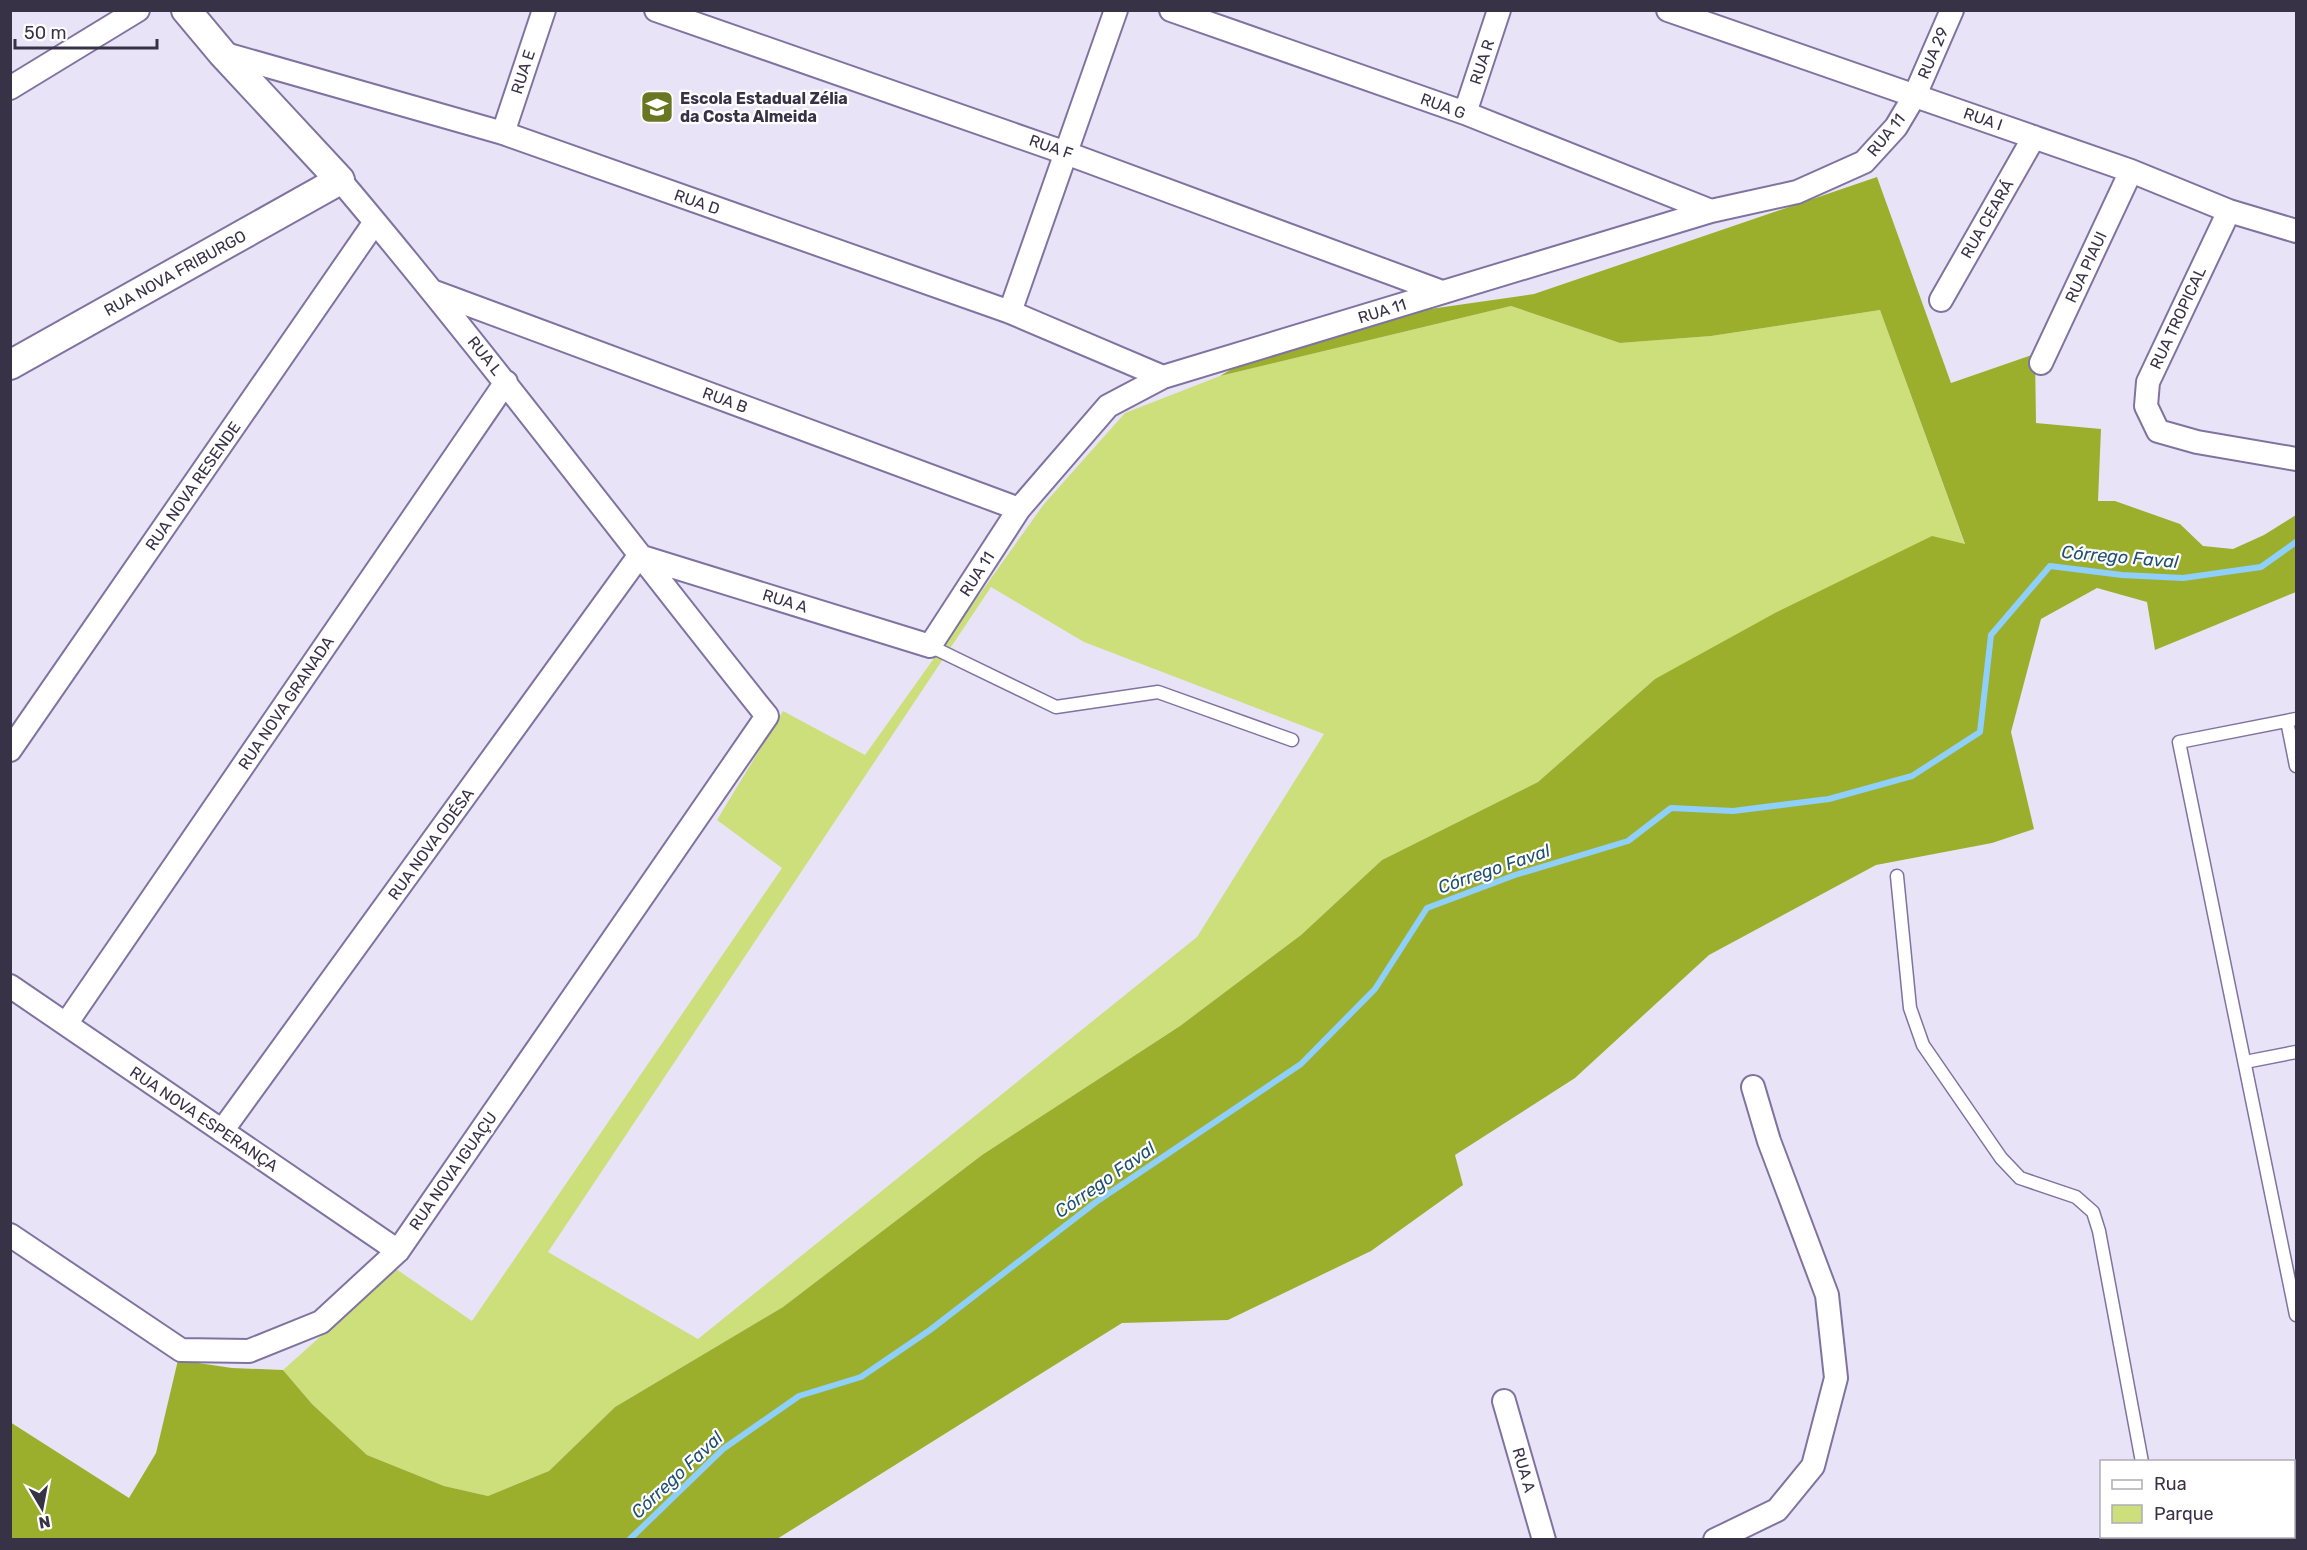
<svg xmlns="http://www.w3.org/2000/svg" width="2307" height="1550" viewBox="0 0 2307 1550" font-family="Rubik,sans-serif">
<rect width="100%" height="100%" fill="#e9e3f8"/>
<!-- green -->
<path fill="#ccdf7a" fill-rule="evenodd" d="M1511,306L1620,343L1711,336L1880,310L1965,545L1655,679L1538,782L1382,860L1301,935L1180,1026L982,1155L783,1307L615,1407L549,1471L488,1496L444,1486L367,1455L312,1404L283,1370L396,1269L472,1321L782,868L717,820L783,711L865,755L1044,504L1125,413L1220,376ZM991,587L1084,642L1324,734L1197,937L698,1339L548,1252Z"/>
<!-- forest -->
<path fill="#9caf2d" d="M1877,177L1951,383L2035,354L2036,423L2101,429L2098,501H2115L2180,524L2203,546L2233,549L2264,535L2296,515V592L2155,650L2147,602L2097,588L2041,619L2011,732L2034,829L1992,843L1876,865L1709,955L1575,1078L1455,1155L1463,1185L1371,1251L1228,1320L1122,1323L777,1539H11L10,1422L129,1498L156,1453L178,1360L232,1368L283,1370L312,1404L367,1455L444,1486L488,1496L549,1471L615,1407L783,1307L982,1155L1180,1026L1301,935L1382,860L1538,782L1655,679L1775,613L1932,536L1965,544L1880,310L1711,336L1620,343L1511,306L1220,376L1247,360L1423,310L1534,294Z"/>
<g fill="none" stroke-linecap="round" stroke-linejoin="round">
<!-- stream -->
<path stroke="#8ed0fb" stroke-width="6" d="M629,1540L723,1449L799,1396L861,1377L930,1330L1096,1202L1301,1064L1375,989L1427,908L1515,875L1628,841L1671,808L1733,811L1829,799L1912,776L1980,732L1991,635L2050,566L2122,575L2183,578L2261,567L2296,542"/>
<!-- service casing -->
<g stroke="#8073a0" stroke-width="15">
<path id="service" d="M930,646L1056,707L1158,692L1292,740
M2296,719L2179,742L2296,1315
M2287,721L2296,766
M1897,876L1910,1008L1923,1045L2001,1158L2020,1178L2076,1197L2093,1212L2099,1231L2142,1462
M2245,1062L2296,1052
M2156,1536L2157,1540
M2196,1536V1540"/>
</g>
<!-- minor casing -->
<g stroke="#8073a0" stroke-width="26">
<path id="minor" d="M656,10L1066,153L1442,292
M1171,10L1465,113L1711,211
M1668,10L2131,171L2229,211L2296,231
M222,53L503,133L1010,312L1163,377
M10,88L138,10
M1465,113L1499,10
M503,133L544,10
M2229,211L2148,382L2146,406L2158,431L2197,442L2296,459
M432,291L1019,509
M1941,300L2034,137
M1010,312L1116,10
M2041,363L2131,171
M639,556L930,646L1019,509L1108,406L1163,377L1711,211L1797,192L1864,162L1896,127L1915,95L1952,10
M10,750L375,222
M10,986L398,1251
M66,1024L506,382
M222,1131L639,556
M10,1235L181,1350L249,1351L321,1322L398,1251L767,716C624,538 488,355 340,180
M1504,1401L1544,1540
M1715,1540L1777,1510L1813,1466L1836,1378L1827,1295L1769,1141L1753,1087"/>
</g>
<!-- tertiary casing -->
<g stroke="#8073a0" stroke-width="32">
<path id="tertiary" d="M10,365L340,180L222,53L186,10"/>
</g>
<!-- service -->
<use href="#service" stroke="#fff" stroke-width="12"/>
<!-- minor -->
<use href="#minor" stroke="#fff" stroke-width="22"/>
<!-- tertiary -->
<use href="#tertiary" stroke="#fff" stroke-width="28"/>
</g>
<!-- icons -->
<defs>
<g id="school-square" transform="scale(1.725)"><rect x="-9" y="-9" width="18" height="18" rx="4" fill="#697622" stroke="#fff"/><path d="M0-5L7-2L0 1L-7-2ZM-4 1L0 2.5L4 1V4Q0 6-4 4Z" fill="#fff"/></g>
</defs>
<g fill-rule="evenodd">
<use href="#school-square" x="657" y="107"/>
</g>
<g text-anchor="middle" dominant-baseline="central" stroke-width="4.5" stroke-linejoin="round" paint-order="stroke">
<!-- street labels -->
<g font-size="16" fill="#383246" stroke="#fff">
<text transform="translate(1933 53) rotate(-67)">RUA 29</text>
<text transform="translate(1482 62) rotate(-72)">RUA R</text>
<text transform="translate(523 72) rotate(-72)">RUA E</text>
<text transform="translate(1443 106) rotate(20)">RUA G</text>
<text transform="translate(1983 119) rotate(19)">RUA I</text>
<text transform="translate(1886 135) rotate(-51)">RUA 11</text>
<text transform="translate(1051 147) rotate(19)">RUA F</text>
<text transform="translate(697 202) rotate(19)">RUA D</text>
<text transform="translate(1987 219) rotate(-60)">RUA CEARÁ</text>
<text transform="translate(2086 267) rotate(-65)">RUA PIAUI</text>
<text transform="translate(175 273) rotate(-29)">RUA NOVA FRIBURGO</text>
<text transform="translate(1382 311) rotate(-17)">RUA 11</text>
<text transform="translate(2178 318) rotate(-65)">RUA TROPICAL</text>
<text transform="translate(485 356) rotate(51)">RUA L</text>
<text transform="translate(725 400) rotate(20)">RUA B</text>
<text transform="translate(193 486) rotate(-55)">RUA NOVA RESENDE</text>
<text transform="translate(977 574) rotate(-57)">RUA 11</text>
<text transform="translate(785 601) rotate(17)">RUA A</text>
<text transform="translate(286 703) rotate(-56)">RUA NOVA GRANADA</text>
<text transform="translate(431 844) rotate(-54)">RUA NOVA ODÉSA</text>
<text transform="translate(204 1119) rotate(34)">RUA NOVA ESPERANÇA</text>
<text transform="translate(453 1171) rotate(-55)">RUA NOVA IGUAÇU</text>
<text transform="translate(1524 1470) rotate(74)">RUA A</text>
</g>
<!-- poi labels -->
<g font-size="16" font-weight="bold" fill="#383246" stroke="#fff" text-anchor="start">
<text x="680" y="98">Escola Estadual Zélia<tspan x="680" dy="18">da Costa Almeida</tspan></text>
</g>
<!-- water labels -->
<g font-size="18" font-style="italic" fill="#1f516e" stroke="#fff">
<text transform="translate(2120 557) rotate(5)">Córrego Faval</text>
<text transform="translate(1494 869) rotate(-19)">Córrego Faval</text>
<text transform="translate(1105 1180) rotate(-35)">Córrego Faval</text>
<text transform="translate(677 1475) rotate(-43)">Córrego Faval</text>
</g>
</g>
<!-- border -->
<rect width="2307" height="1550" fill="none" stroke="#383246" stroke-width="24"/>
<!-- legend -->
<rect x="2100" y="1460" width="195" height="78" fill="#ffffff" stroke="#afadb5" stroke-width="1.5"/>
<rect x="2112" y="1480" width="30" height="9" fill="#ffffff" stroke="#afadb5" stroke-width="1.5"/>
<text x="2154" y="1490" font-size="18" fill="#383246">Rua</text>
<rect x="2112" y="1505" width="30" height="18" fill="#ccdf7a" stroke="#afadb5" stroke-width="1.5"/>
<text x="2154" y="1520" font-size="18" fill="#383246">Parque</text>
<!-- north arrow -->
<g transform="translate(42 1508) rotate(170)" stroke="#ffffff" stroke-width="4.5" paint-order="stroke">
<path d="M0-4.5L10 22L0 15L-10 22Z" fill="#383246"/>
<text y="-9" font-size="16" font-weight="bold" text-anchor="middle" fill="#383246">N</text>
</g>
<!-- scale -->
<path d="M15 39v9h142v-9" fill="none" stroke="#383246" stroke-width="3"/>
<text x="24" y="39" font-size="18" fill="#383246" stroke="#ffffff" stroke-width="4.5" paint-order="stroke">50 m</text>
</svg>
